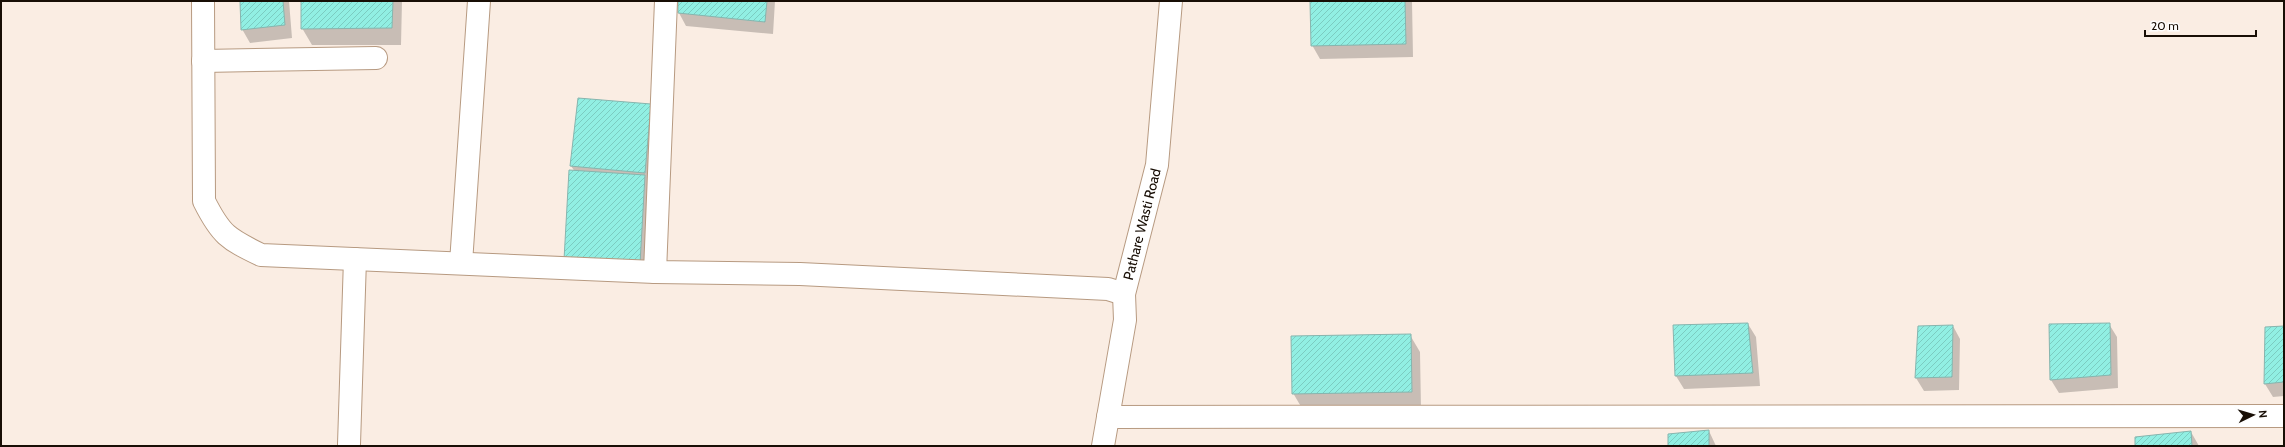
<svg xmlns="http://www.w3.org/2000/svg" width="2285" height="447" viewBox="0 0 2285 447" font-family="Cabin,sans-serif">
<defs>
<pattern id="building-hatch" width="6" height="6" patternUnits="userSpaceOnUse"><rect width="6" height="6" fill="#91efe3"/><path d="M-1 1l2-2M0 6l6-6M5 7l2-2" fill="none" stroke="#7cccc1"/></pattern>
</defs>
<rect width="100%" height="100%" fill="#faede3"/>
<!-- shadow -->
<path fill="#0003" d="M241,1H289L292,38L250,43L242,29Z
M302,1H402L401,45H312L302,28Z
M679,1H775L773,34L686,26L679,13Z
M1311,1H1412L1413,57L1320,59L1312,45Z
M651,105L658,119L650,280L571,166Z
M1748,324L1756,337L1760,386L1684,389L1676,376Z
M2109,324L2117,337L2118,388L2059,393L2051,380L2050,325Z
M1953,326L1960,339L1959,390L1924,391L1916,378L1919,327Z
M2284,327V396L2273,397L2265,384L2266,328Z
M1410,335L1420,352L1421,409L1303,410L1293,393Z
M1709,431L1716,446H1669Z
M2191,432L2199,446H2136Z"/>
<!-- building -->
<path fill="url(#building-hatch)" stroke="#87b5ae" d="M240,1H283L285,25L241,30Z
M301,1H393L392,28L301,29Z
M678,1H767L765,22L678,13Z
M1310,1H1405L1406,44L1311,46Z
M578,98L651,104L645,173L570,166Z
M569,170L645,175L640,264L564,260Z
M1748,323L1753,373L1675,376L1673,325Z
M2110,323L2111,375L2050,380L2049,324Z
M1953,325L1952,377L1915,378L1918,326Z
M2284,326V382L2264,384L2265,327Z
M1411,334L1412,392L1292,394L1291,336Z
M1709,430V446H1668V434Z
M2191,431L2192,446H2135V437Z"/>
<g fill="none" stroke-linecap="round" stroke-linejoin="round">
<!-- minor casing -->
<g stroke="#b79a81" stroke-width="24">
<g id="minor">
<path d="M203,1L204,201C221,235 228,239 261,255L655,272L800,274L1108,289L1124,294"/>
<path d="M203,61L376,58"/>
<path d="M461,263L479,1"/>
<path d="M655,272L666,1"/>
<path d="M1108,417L2284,416"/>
<path d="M349,444L355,259"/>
<path id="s1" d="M1103,446L1125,320L1124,294L1157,165L1171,1"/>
</g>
</g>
<!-- minor -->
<use href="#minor" stroke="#fff" stroke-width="22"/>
</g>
<g text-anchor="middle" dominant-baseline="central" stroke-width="3" stroke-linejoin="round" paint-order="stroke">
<!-- street labels -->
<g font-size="14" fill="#180e05" stroke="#fdfdfd">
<text stroke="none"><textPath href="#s1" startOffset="226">Pathare Wasti Road</textPath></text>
</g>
</g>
<!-- border -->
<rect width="2285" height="447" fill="none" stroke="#180e05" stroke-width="4"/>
<!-- north arrow -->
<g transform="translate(2253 415) rotate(85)" stroke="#fdfdfd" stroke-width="3" paint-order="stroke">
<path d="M0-3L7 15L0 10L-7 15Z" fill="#180e05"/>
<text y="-6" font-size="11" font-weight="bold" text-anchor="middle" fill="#180e05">N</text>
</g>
<!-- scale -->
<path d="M2145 30v6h111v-6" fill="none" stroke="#180e05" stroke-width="2"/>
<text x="2151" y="30" font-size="12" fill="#180e05" stroke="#fdfdfd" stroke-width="3" paint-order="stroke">20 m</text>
</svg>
